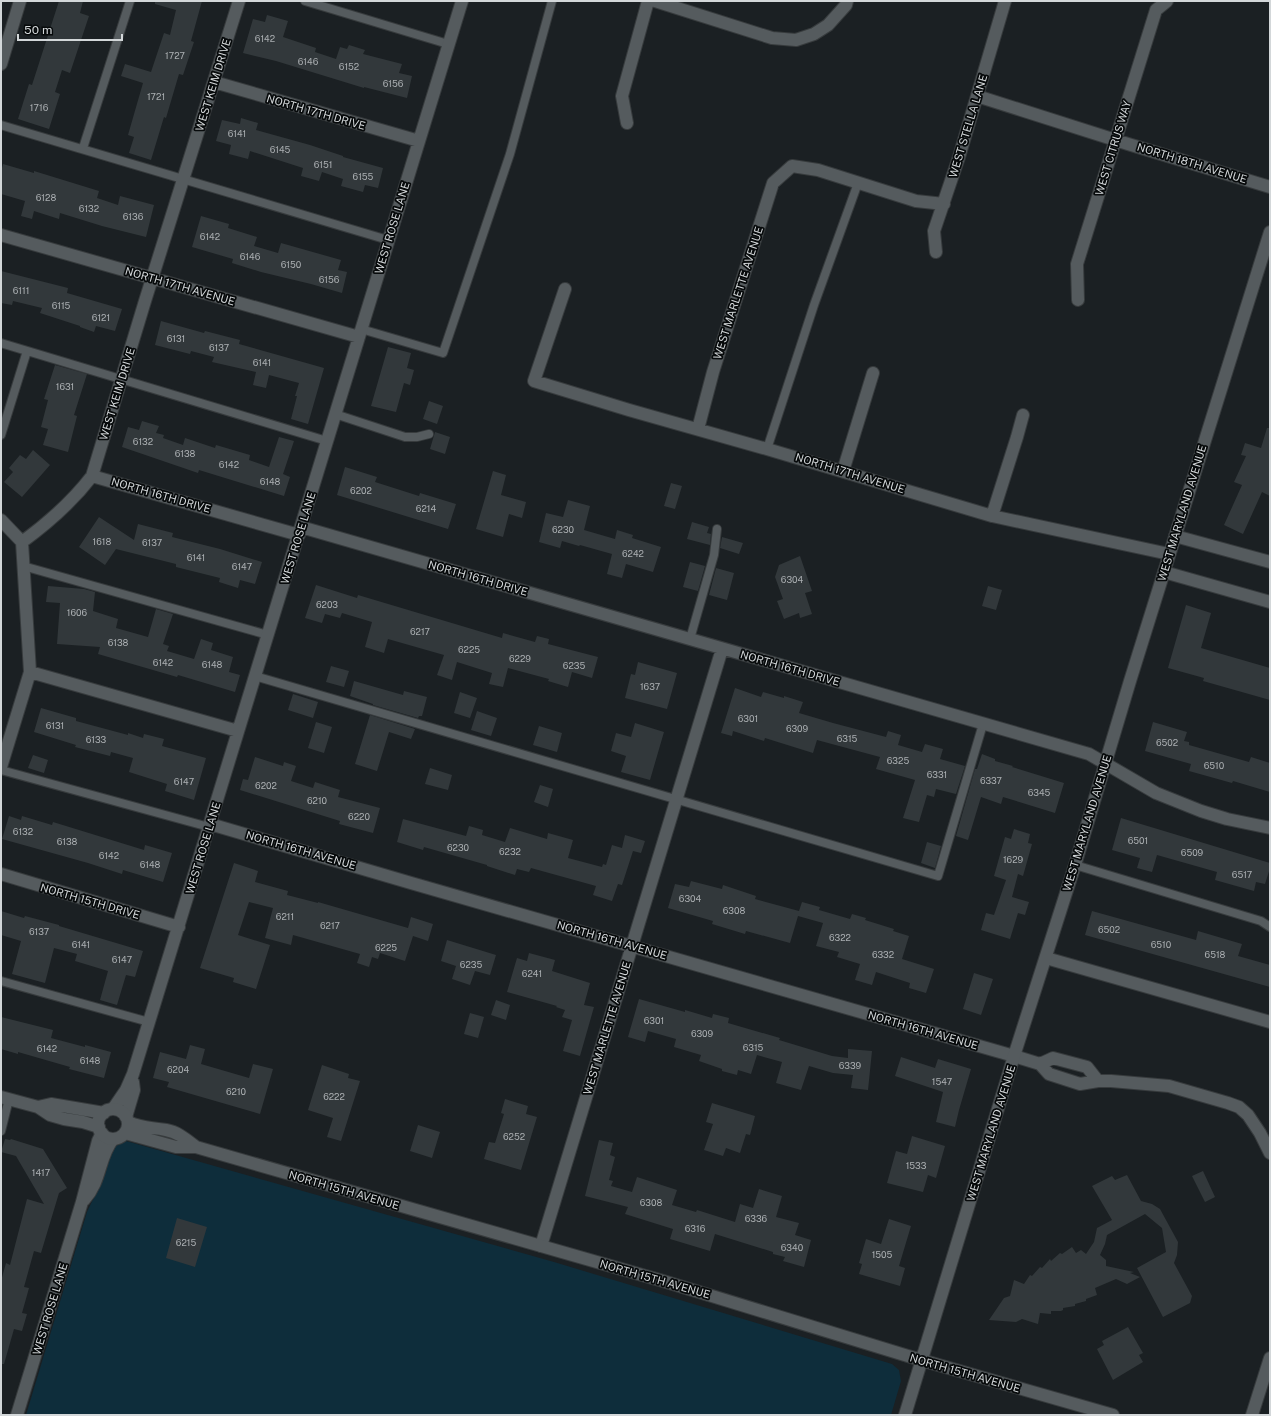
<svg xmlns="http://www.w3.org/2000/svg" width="1271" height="1416" viewBox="0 0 1271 1416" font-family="'Public Sans',sans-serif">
<rect width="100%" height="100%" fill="#1b2023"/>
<!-- green -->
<path fill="#0e2d3b" d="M126,1141L554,1262L892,1364L899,1370L901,1381L891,1415H26L87,1212L106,1172L108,1160L113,1147Z"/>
<!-- building -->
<path fill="#32383b" d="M59,1H83L80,13L89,16L70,73L62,70L55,92L60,94L49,129L18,119L29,84L32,85Z
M155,1H202L191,41L194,42L183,75L179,74L166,118L164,117L151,160L129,153L134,137L128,135L143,83L121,76L125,64L151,72L164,33L170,35L176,10L155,4Z
M267,15L288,21L283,37L316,48L315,52L336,59L340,47L347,49L349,45L365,50L363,54L402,64L399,73L412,76L407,98L364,87V88L276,61L243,53L253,19L265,22Z
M241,118L258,123L256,130L310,145L343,156V157L383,168L378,188L365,185L363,192L341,186L343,179L322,172L319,181L301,176L303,168L250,151L248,159L229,154L231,145L216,141L222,120L240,124Z
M3,164L34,173V171L99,191L97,198L118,205L120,196L154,205L146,237L102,226L60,213L59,219L34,211L32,219L21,216L25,201L1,194V172Z
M201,216L229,224L228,228L257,237L254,246L278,253L281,243L341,260L338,270L347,272L342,293L311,284L261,272L232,263L233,259L192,247Z
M1,271L68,288L67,293L122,309L115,331L96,326L94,332L80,327V326L40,313L42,308L13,301L12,305L1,303Z
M161,321L204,333L205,331L240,340L239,344L324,368L308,424L291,419L297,396H295L299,383L269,375L266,388L253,385L256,372L212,362L214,357L191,351L190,354L155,345Z
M388,347L411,353L407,368L414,370L410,385L404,383L396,412L371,406Z
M55,365L87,374L74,415L77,416L68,452L43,445L48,429L41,427L48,400L44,399Z
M429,401L443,406L437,424L423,419Z
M142,421L159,426L156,433L164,435L163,438L183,445L185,438L215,448L216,445L250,455L249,460L269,467L279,437L294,441L283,474L290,477L284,496L199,470L198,473L122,447L128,427L139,430Z
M1267,428H1270V496L1262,492L1243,534L1224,525L1242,485L1234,482L1246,456L1241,455L1245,443L1261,448Z
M435,432L450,437L445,454L430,449Z
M33,450L50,465L22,497L4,482L13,472L9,468L20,455L26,459Z
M345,467L377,477L375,482L419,496L420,493L456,504L448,529L337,495Z
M493,471L506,475L501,495L526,502L522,518L509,514L503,537L476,529Z
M671,483L682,486L675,509L664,506Z
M568,500L590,506L584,530L615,539L617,530L633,535L632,538L661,547L653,572L626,564L622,578L607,574L612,554L580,545L579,546L562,541L560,548L539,542L546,513L563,517Z
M99,517L134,540L138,524L173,533L172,537L220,549L262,562L255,584L240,580L238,588L219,582L220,578L176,567V564L116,549L105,565L79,547Z
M692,522L709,527L707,533L711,534L710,545L687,539Z
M722,537L743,543L739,554L720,548Z
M800,556L812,591L805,593L812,614L800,618L799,613L784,619L777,601L783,599L775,577L779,565Z
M690,562L705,566L698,591L683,587Z
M716,568L734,573L727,600L709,595Z
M316,585L357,598L358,595L502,638L503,633L535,642L537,636L549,639L548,644L598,657L592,678L572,672L568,687L548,681L549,679L508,668L503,687L489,684L492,673L457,662L452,680L437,675L444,655L388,639L384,653L365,647L372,622L342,613L340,618L325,614L322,623L305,618Z
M48,586L84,589L95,592L93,611L118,619L116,628L148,637L156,609L173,614L163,644L169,646L167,651L194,659L201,639L213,643L211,650L233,657L229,672L240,675L235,692L178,675L177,677L98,654L100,647L57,644L60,603L46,602Z
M988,586L1002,590L996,610L982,606Z
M1186,605L1211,613L1201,648L1270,668V700L1203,681L1204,678L1168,668Z
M638,662L677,673L667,709L625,698L631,674L635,675Z
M331,666L349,671L344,687L326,682Z
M354,681L403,695L404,691L427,697L422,716H419L418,718L373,705V704L350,696Z
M735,688L761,697L763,692L784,698V696L803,702L799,713L833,723L886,737L888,731L901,735L898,745L922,752L925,744L943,749L940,759L965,766L956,794L936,789L934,797L927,795L919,822L903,818L915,780L876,769L880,757L817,740L813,753L765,738L764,741L733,731L732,736L721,733Z
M460,692L477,698L470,718L454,713Z
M293,694L318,702L313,718L288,710Z
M41,708L76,718V721L128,735V733L143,738L144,734L164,739L162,746L206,758L194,800L165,791L167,784L129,772L133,758L111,752L110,756L75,747L76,745L34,732Z
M477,711L497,718L491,736L471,730Z
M370,715L415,729L411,739L389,732L377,771L355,764Z
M316,722L332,727L324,753L308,748Z
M1153,722L1187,732L1184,741L1189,742V745L1249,762L1251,757L1270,763V792L1233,781L1232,783L1189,771L1191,764L1145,751Z
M635,723L664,732L650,780L621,772L626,756L611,751L616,733L631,737Z
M539,726L562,733L557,752L533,745Z
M982,754L995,759V761L1013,766L1012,767L1064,783L1055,813L1003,797L1001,804L981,797L968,840L956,836L975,769H977Z
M33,755L48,760L44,773L28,768Z
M255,757L283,766L284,762L296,766L291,781L313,788L315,782L340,790L338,797L380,808L373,833L339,824L340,821L240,790L243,779L248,780Z
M430,768L452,775L448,790L425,784Z
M540,785L553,789L548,807L534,802Z
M9,816L21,820L22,816L52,825L53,822L144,850L145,845L172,853L163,882L123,870L122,874L88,863L2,839Z
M1121,818L1270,863V868L1265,884L1256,882L1254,891L1215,880L1217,872L1157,855L1152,872L1137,868L1140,858L1112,850Z
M403,819L466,836L469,826L483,830L482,835L505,842L510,828L547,839L548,833L573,840L568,858L602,867L603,864L606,865L612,845L622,848L625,835L645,841L641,853L633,851L622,885L618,884L612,901L593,895L596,886L531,868L529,872L517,869L515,875L487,866V865L424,847L423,850L397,842Z
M1014,829L1030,834L1028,843L1032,844L1023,876L1018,874L1012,897L1029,902L1025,915L1018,913L1010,939L981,930L986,913L994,915L1006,880L994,876L1005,837L1011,839Z
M927,842L941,846L935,868L921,863Z
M234,863L258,871L255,882L288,891L287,895L318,903V902L408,928L411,917L433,924L428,941L413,936L405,961L380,953L378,959L372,957L369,967L357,963L360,954L293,935L291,945L265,938L273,908L249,902L238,935L270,945L256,989L233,982L234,978L200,968Z
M691,881L722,889L723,885L756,896L755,899L799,911L802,902L820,907L819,910L850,919L852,914L866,918L865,920L894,929L893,931L909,936L902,959L934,969L926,993L909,988L910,983L876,972L872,985L855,980L860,964L837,957L839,952L816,946L823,923L798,916L790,943L746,931L745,934L712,924L713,921L668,908L675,884L689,887Z
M1,911L24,918L25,916L59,925V926L143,951L135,977L126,975L117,1005L100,1000L108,971L75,961L77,954L54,948L45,983L12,974L21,941L1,935Z
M1092,911L1196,940L1198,931L1242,944L1238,956L1270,965V987L1085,935Z
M447,940L496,955L490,975L475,971L470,985L452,979L456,966L441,961Z
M529,953L555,960L552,971L590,983L584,1005L594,1007L580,1056L563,1051L572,1020L562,1017L565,1010L556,1007L557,1006L507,992L517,958L527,961Z
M974,973L993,979L981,1015L963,1009Z
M639,999L685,1012V1010L712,1018L713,1014L729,1018L728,1023L780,1038L779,1040L832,1056L848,1058V1049L872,1051L868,1090L851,1088L853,1075L833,1073L809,1066L801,1090L776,1083L782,1062L757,1055L751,1074L738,1070L737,1075L722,1071V1069L699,1061L701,1055L674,1047L676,1039L648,1031L645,1042L628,1037Z
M496,1000L510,1005L506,1020L491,1015Z
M470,1013L484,1017L478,1038L464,1034Z
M1,1017L53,1030L51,1038L85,1047V1045L111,1052L104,1078L69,1069L70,1067L18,1052V1054L1,1049Z
M190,1045L205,1049L201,1064L249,1078L253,1064L273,1069L260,1114L167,1087L169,1082L153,1078L160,1052L186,1059Z
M901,1057L935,1068L938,1059L971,1069L959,1110L955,1127L936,1122L943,1092L895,1076Z
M322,1065L349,1074L348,1078L360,1081L341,1141L327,1137L333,1118L308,1110Z
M505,1099L528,1106L526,1114L537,1117L521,1170L484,1159L489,1142L495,1143L504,1114L501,1113Z
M712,1103L755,1116L750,1135L746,1134L740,1153L726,1148L723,1156L704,1150L713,1124L706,1122Z
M418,1125L440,1132L432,1158L410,1151Z
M912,1136L945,1146L936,1178L928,1175L923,1192L887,1183L896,1151L907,1154Z
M5,1139L10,1140L11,1139L43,1149L67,1188L59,1193L41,1253L34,1251L24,1287L29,1288L22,1313L27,1314L22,1331L14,1329L4,1364H1V1281L6,1263L10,1265L27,1199L44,1204L16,1156L1,1152Z
M599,1140L613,1143L610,1155L615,1157L609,1180L613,1181L611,1186L632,1192L637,1177L677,1190L672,1205L696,1212L697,1210L735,1222L740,1204L753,1208L759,1189L782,1196L776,1217L799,1223L795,1235L811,1240L804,1267L783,1261L785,1257L773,1254V1252L715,1234L710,1251L670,1239L673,1229L625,1214L628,1207L585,1196Z
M1203,1171L1215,1197L1205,1202L1192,1176Z
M1127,1175L1141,1201L1152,1204L1160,1209L1178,1242L1177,1255L1174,1263L1192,1296L1190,1303L1163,1317L1137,1268L1166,1252L1162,1228L1145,1214L1107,1235L1105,1244L1100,1255L1106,1260V1266L1134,1272L1130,1273L1140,1277L1127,1284L1116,1279L1095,1288L1097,1295L1086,1299V1301L1075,1304V1306L1063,1308V1310L1061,1311H1051V1314L1040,1313L1038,1324L1022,1319L1016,1322L989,1320L1004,1298L1010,1296L1014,1280L1024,1284L1030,1275L1032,1276L1040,1267L1042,1268L1050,1259L1051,1261L1060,1253L1062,1254L1072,1247L1076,1253L1081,1250L1086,1254L1094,1242L1097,1228L1112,1220L1092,1186L1112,1176L1115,1180Z
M177,1218L207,1227L195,1267L166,1258Z
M889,1219L911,1226L899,1266L905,1268L900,1286L859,1274L862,1264L859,1263L866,1239L881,1244Z
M1128,1327L1143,1353L1139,1355L1143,1362L1113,1380L1097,1349L1104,1345L1102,1341Z"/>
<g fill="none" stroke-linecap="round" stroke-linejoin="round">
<!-- lane casing -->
<g stroke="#373b3d" stroke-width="10">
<path id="lane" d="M305,1L448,44
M1,125L388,240
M83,148L130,1
M361,329L443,353L510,154L552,1
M1,343L327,441
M335,414L405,437H417L429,434
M1,435L27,351
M767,449L814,305L858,183
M23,566L268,635
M690,639L714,555L717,529
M255,676L938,876L983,724
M1,770L209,827
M1075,865L1261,921L1270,927
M1,981L149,1022
M1,1131L9,1099"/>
</g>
<!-- street casing -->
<g stroke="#373b3d" stroke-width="14">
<path id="street" d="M655,1L772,38L796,40L814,34L828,25L846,5L847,1
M1,64L20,1
M214,82L419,141
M977,96L1128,144L1270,187
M627,123L622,96L648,1
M1,235L359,337
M936,252L934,231L959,157L1005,1
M565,289L534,381L629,410L767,449L992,516L1169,554
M1078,300L1077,264L1156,10L1167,1
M698,429L713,372L773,183L792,166L818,170L916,201L944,204
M843,471L873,373
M92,476L299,535
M992,516L1017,437L1023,415
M1,520L22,542
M301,527L1089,754L1156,793L1201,811L1227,819L1270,828
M1175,536L1270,562
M22,542C48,523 72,502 92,476L145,301L239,1
M1164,572L1270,602
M30,672L238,731
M1,767L30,672L22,542
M210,824L411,883L1014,1056L1040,1064L1049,1074L1080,1084L1098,1081H1111L1169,1086L1228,1103L1239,1107L1248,1115L1260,1133L1270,1153
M1,874L179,927
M1046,958L1270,1022
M1040,1064L1053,1058L1087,1067L1098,1081
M113,1109L126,1090L133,1074L462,1
M126,1117L134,1090L133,1082
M84,1200C102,1180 98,1158 113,1139
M541,1246L722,649
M17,1415L82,1202L98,1141L102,1133
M1252,1415L1270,1358"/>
</g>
<!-- secondary casing -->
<g stroke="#373b3d" stroke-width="14">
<path id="secondary" d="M1,1097L38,1107L50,1115L64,1119L83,1122L99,1127
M38,1107L51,1104L104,1113
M98 1124a15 15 0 1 1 30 0a15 15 0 1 1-30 0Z
M128,1122C144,1129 150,1127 166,1130C178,1132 187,1140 196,1147
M125,1133L176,1147H196L663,1281L921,1360L1113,1415
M905,1415L1014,1056L1075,865L1130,681L1270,232"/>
</g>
<!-- lane -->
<use href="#lane" stroke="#555b5e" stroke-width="8"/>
<!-- street -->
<use href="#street" stroke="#555b5e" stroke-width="12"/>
<!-- secondary -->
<use href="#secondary" stroke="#555b5e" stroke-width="12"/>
</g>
<g text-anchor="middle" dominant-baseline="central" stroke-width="3.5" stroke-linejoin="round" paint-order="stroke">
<!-- number labels -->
<g font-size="9" fill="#abafb2">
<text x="265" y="38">6142</text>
<text x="175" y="55">1727</text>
<text x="308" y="61">6146</text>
<text x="349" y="66">6152</text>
<text x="393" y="83">6156</text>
<text x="156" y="96">1721</text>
<text x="39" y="107">1716</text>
<text x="237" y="133">6141</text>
<text x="280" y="149">6145</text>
<text x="323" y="164">6151</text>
<text x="363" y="176">6155</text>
<text x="46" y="197">6128</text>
<text x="89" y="208">6132</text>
<text x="133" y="216">6136</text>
<text x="210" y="236">6142</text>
<text x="250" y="256">6146</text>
<text x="291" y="264">6150</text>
<text x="329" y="279">6156</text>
<text x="21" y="290">6111</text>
<text x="61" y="305">6115</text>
<text x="101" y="317">6121</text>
<text x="176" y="338">6131</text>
<text x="219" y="347">6137</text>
<text x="262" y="362">6141</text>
<text x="65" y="386">1631</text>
<text x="143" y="441">6132</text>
<text x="185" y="453">6138</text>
<text x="229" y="464">6142</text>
<text x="270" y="481">6148</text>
<text x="361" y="490">6202</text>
<text x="426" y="508">6214</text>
<text x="563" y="529">6230</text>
<text x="102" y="541">1618</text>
<text x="152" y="542">6137</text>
<text x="633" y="553">6242</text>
<text x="196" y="557">6141</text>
<text x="242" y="566">6147</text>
<text x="792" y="579">6304</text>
<text x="327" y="604">6203</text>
<text x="77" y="612">1606</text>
<text x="420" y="631">6217</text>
<text x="118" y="642">6138</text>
<text x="469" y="649">6225</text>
<text x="520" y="658">6229</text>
<text x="163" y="662">6142</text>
<text x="212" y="664">6148</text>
<text x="574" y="665">6235</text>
<text x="650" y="686">1637</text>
<text x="748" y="718">6301</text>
<text x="55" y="725">6131</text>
<text x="797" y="728">6309</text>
<text x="847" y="738">6315</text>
<text x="96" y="739">6133</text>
<text x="1167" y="742">6502</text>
<text x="898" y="760">6325</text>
<text x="1214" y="765">6510</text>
<text x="937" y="774">6331</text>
<text x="991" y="780">6337</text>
<text x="184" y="781">6147</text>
<text x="266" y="785">6202</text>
<text x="1039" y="792">6345</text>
<text x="317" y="800">6210</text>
<text x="359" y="816">6220</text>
<text x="23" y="831">6132</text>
<text x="1138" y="840">6501</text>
<text x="67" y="841">6138</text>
<text x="458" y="847">6230</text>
<text x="510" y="851">6232</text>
<text x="1192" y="852">6509</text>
<text x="109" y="855">6142</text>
<text x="1013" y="859">1629</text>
<text x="150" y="864">6148</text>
<text x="1242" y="874">6517</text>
<text x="690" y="898">6304</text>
<text x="734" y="910">6308</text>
<text x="285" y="916">6211</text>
<text x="330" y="925">6217</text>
<text x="1109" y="929">6502</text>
<text x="39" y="931">6137</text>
<text x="840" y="937">6322</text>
<text x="81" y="944">6141</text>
<text x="1161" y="944">6510</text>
<text x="386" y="947">6225</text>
<text x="883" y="954">6332</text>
<text x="1215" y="954">6518</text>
<text x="122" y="959">6147</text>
<text x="471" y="964">6235</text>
<text x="532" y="973">6241</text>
<text x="654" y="1020">6301</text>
<text x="702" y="1033">6309</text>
<text x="753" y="1047">6315</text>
<text x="47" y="1048">6142</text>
<text x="90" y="1060">6148</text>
<text x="850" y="1065">6339</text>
<text x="178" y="1069">6204</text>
<text x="942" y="1081">1547</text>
<text x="236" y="1091">6210</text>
<text x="334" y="1096">6222</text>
<text x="514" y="1136">6252</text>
<text x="916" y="1165">1533</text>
<text x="41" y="1172">1417</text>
<text x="651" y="1202">6308</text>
<text x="756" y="1218">6336</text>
<text x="695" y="1228">6316</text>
<text x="186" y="1242">6215</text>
<text x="792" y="1247">6340</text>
<text x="882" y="1254">1505</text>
</g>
<!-- street labels -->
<g font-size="11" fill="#d3d7d9" stroke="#070a0b">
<text transform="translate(213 85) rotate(-73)">WEST KEIM DRIVE</text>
<text transform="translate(316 112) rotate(16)">NORTH 17TH DRIVE</text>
<text transform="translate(968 126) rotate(-73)">WEST STELLA LANE</text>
<text transform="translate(1113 148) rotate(-73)">WEST CITRUS WAY</text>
<text transform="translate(1192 163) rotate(17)">NORTH 18TH AVENUE</text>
<text transform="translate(392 228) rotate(-73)">WEST ROSE LANE</text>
<text transform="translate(180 286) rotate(16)">NORTH 17TH AVENUE</text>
<text transform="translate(738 293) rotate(-72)">WEST MARLETTE AVENUE</text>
<text transform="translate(117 394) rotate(-73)">WEST KEIM DRIVE</text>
<text transform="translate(850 473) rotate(17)">NORTH 17TH AVENUE</text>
<text transform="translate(161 495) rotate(16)">NORTH 16TH DRIVE</text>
<text transform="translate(1182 513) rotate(-73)">WEST MARYLAND AVENUE</text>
<text transform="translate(298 538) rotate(-73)">WEST ROSE LANE</text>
<text transform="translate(478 578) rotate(16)">NORTH 16TH DRIVE</text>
<text transform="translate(790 668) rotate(16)">NORTH 16TH DRIVE</text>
<text transform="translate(1087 823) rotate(-73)">WEST MARYLAND AVENUE</text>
<text transform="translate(203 848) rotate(-73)">WEST ROSE LANE</text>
<text transform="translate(301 850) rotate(16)">NORTH 16TH AVENUE</text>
<text transform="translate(90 901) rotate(16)">NORTH 15TH DRIVE</text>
<text transform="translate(612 940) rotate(16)">NORTH 16TH AVENUE</text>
<text transform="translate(607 1028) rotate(-73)">WEST MARLETTE AVENUE</text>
<text transform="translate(923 1030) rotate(16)">NORTH 16TH AVENUE</text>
<text transform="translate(991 1133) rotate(-73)">WEST MARYLAND AVENUE</text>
<text transform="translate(344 1190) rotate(16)">NORTH 15TH AVENUE</text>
<text transform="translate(655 1279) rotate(16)">NORTH 15TH AVENUE</text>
<text transform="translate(50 1309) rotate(-73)">WEST ROSE LANE</text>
<text transform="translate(965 1373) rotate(16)">NORTH 15TH AVENUE</text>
</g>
</g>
<!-- border -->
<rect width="1271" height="1416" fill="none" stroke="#d3d7d9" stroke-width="4"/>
<!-- scale -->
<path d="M18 34v6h104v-6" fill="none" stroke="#d3d7d9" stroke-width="2"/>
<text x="24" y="34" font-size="12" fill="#d3d7d9" stroke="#070a0b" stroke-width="3" paint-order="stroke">50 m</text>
</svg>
